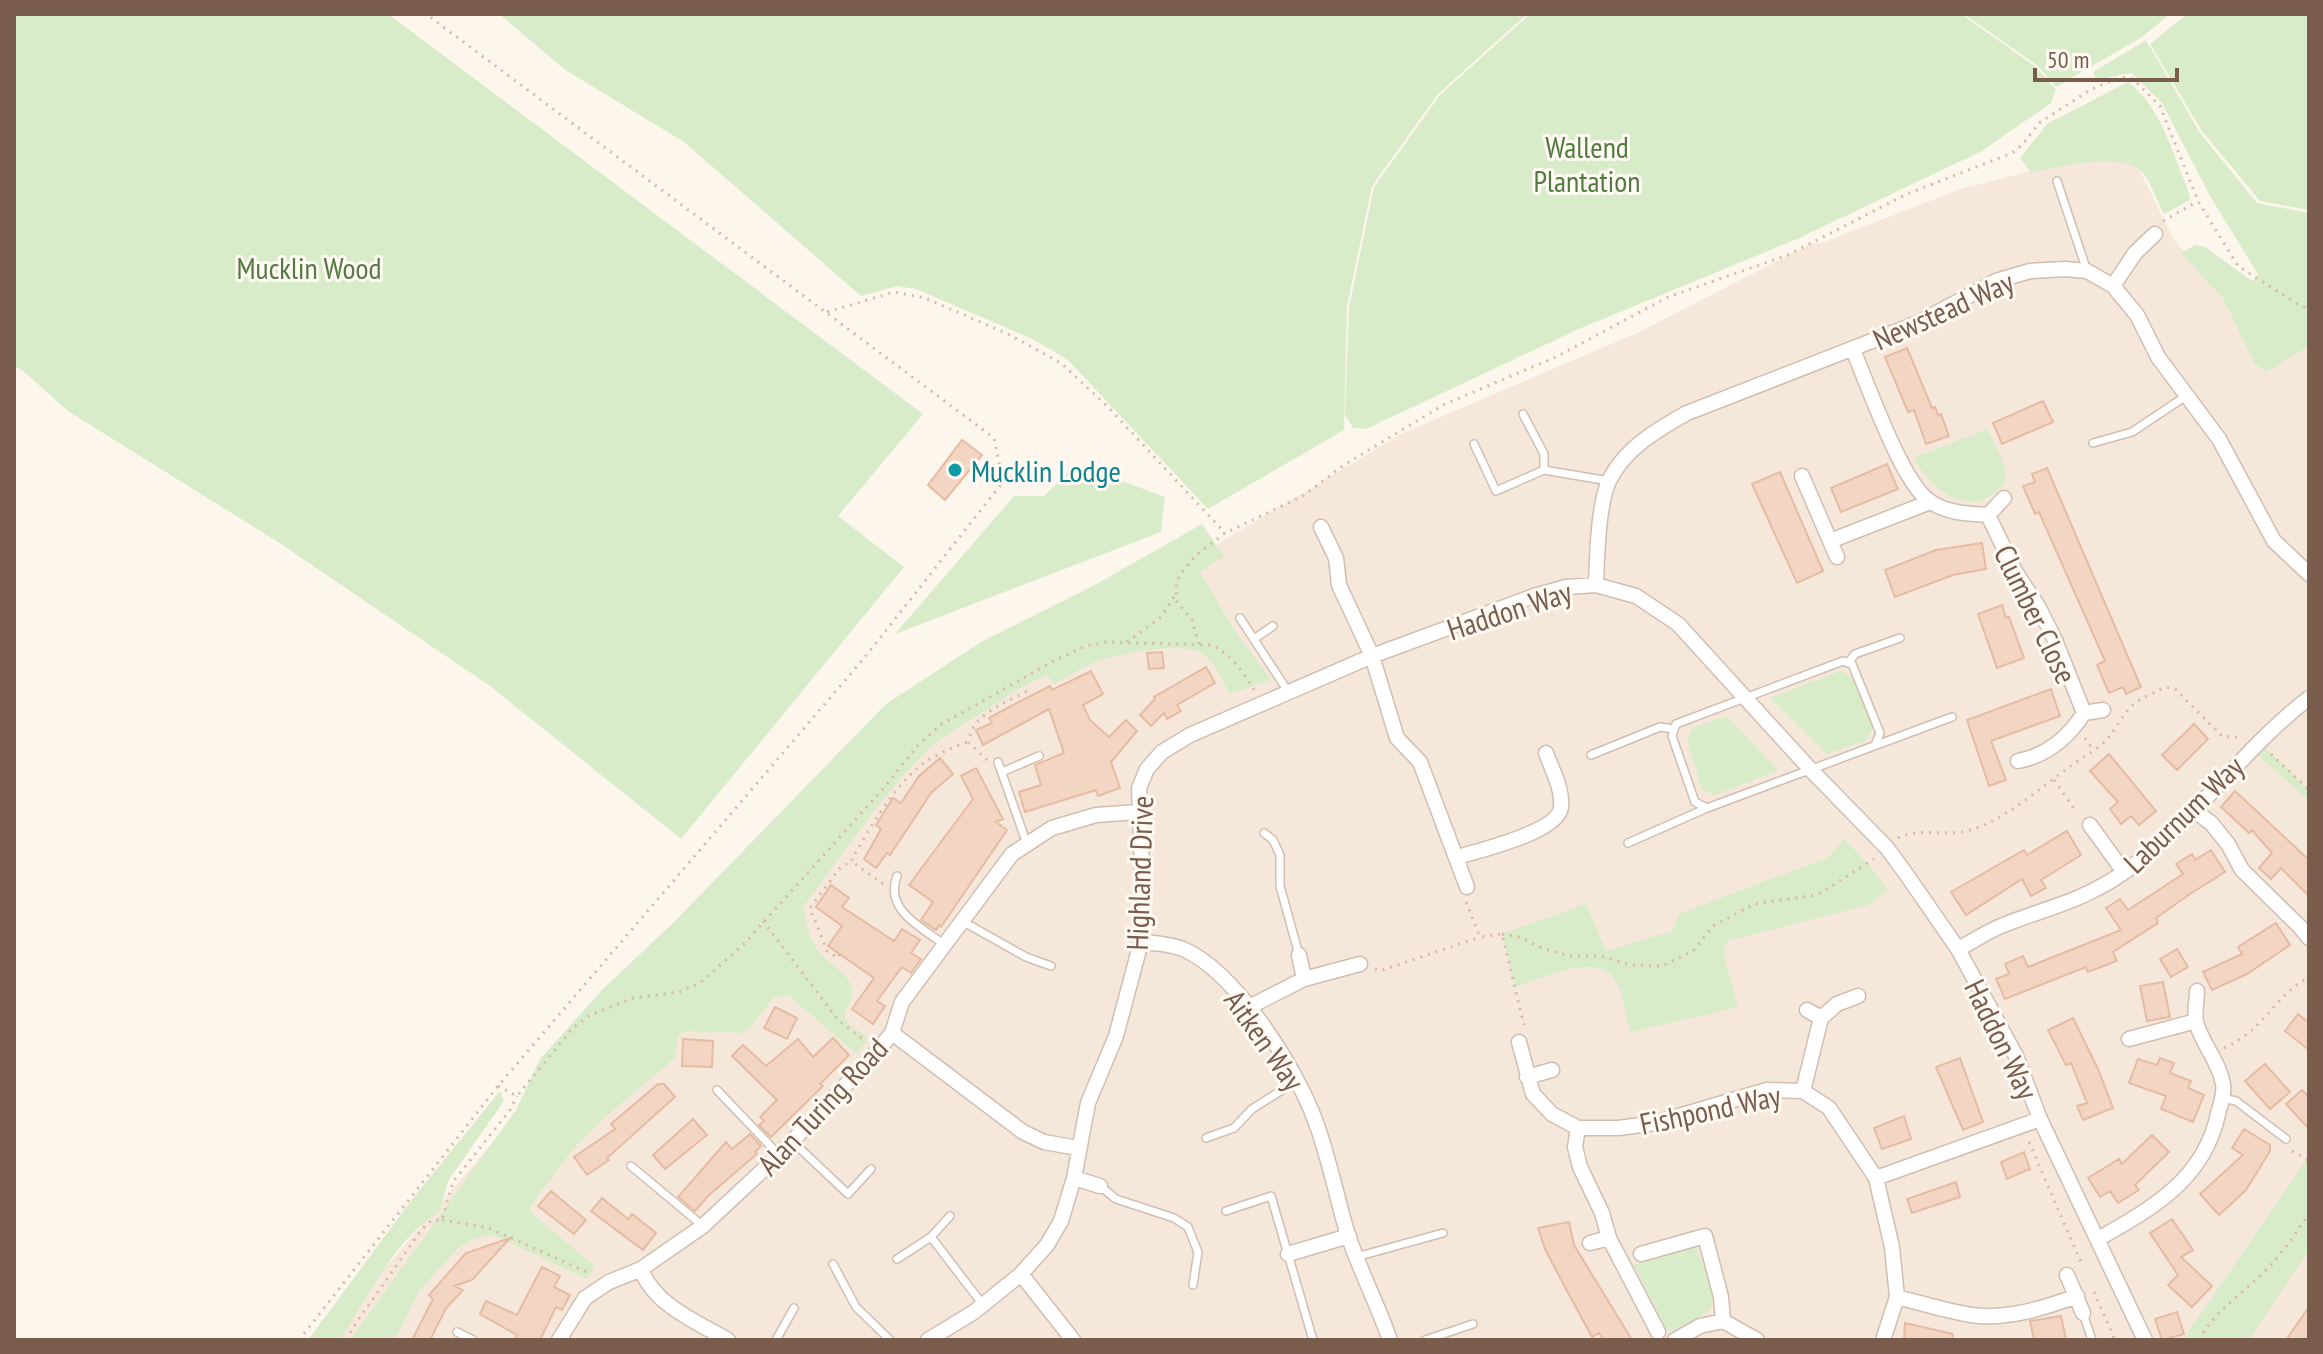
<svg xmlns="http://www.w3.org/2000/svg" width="2323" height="1354" viewBox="0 0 2323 1354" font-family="'PT Sans Narrow',sans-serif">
<rect width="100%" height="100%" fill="#fdf6ec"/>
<!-- residential -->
<path fill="#f5e8da" d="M2106,151L2131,158L2141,173L2174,240L2225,296L2261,369L2309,342V1340H323L538,1090L924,699L1138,595L1229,537L1401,434L1637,333L1811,244L1824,242L1958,190Z"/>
<!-- green -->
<path fill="#d8ecc9" d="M14,14H388L923,414L838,516L904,567L681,839L490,686L278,542L68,411L22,370L14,366Z
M499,14H1527L1438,94L1372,186L1347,306L1344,430L1208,509L1067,359L1030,338L916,289L897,286L861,296L684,142L564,69Z
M1530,14H1961L2037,68L2056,90L2051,103L1982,151L1797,239L1581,328L1366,429L1353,428L1345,415L1349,308L1374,187L1440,95Z
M1964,14H2170L2142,37L2056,87L2038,66Z
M2187,14H2309V210L2260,201L2202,131L2150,44Z
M2146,40L2200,133L2257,203L2309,213V346L2266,372L2255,364L2223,298L2181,253L2196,245L2205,247L2252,281L2259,276L2210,196L2162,103L2131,73L2096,80L2093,72Z
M2128,82C2160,105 2173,154 2188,190L2190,200L2164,214C2157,202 2152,184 2143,173C2122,149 2057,168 2031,173L2020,158L2047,124Z
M1987,429C1993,442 2005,461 2006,475C2006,482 2002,486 1998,490C1968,519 1928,487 1914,458Z
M1076,464L1165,497L1161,532L895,634L1014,496H1044Z
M1202,524L1224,556L1200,572L1231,625L1271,680L1230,694C1222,681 1215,661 1202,653C1182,641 1114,654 1093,663C1080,669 1067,677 1054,684L1047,675L1022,687L939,740L906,772L878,806L803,907C806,922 809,939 818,951C828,965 856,975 852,997C851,1002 846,1009 844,1015L848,1023L869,1039L856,1053L788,995L774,997L749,1029L741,1033L685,1031L678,1035L675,1058L598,1123L574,1148L531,1205L530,1212L595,1266L587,1279L493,1235L476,1238L459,1247L419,1291L395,1340H350L516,1110L540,1059L603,989L674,922L886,704L981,642L1093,586Z
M1841,671L1852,677L1873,726L1867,740L1826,754L1770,698Z
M1726,716L1778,770L1715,795L1702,789L1687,740L1692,728Z
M2258,741L2309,790V801L2251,749Z
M1844,839L1868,864L1888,890L1868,905L1727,941L1723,952L1738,1007L1630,1032C1626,1017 1624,998 1617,984C1601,948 1541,979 1515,987L1502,934L1586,904L1606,951L1673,931L1679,914L1829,857Z
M500,1091L504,1101L448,1181L440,1211C396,1239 372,1289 345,1332L342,1340H308L410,1202Z
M2309,1156V1250L2249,1340H2183Z
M1692,1246L1698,1250C1703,1265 1722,1298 1708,1311C1699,1320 1679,1326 1668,1332L1634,1265Z"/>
<!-- building -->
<path fill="#f3d5c3" stroke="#e6bba3" stroke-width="2" d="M1907,348L1932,408L1935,407L1938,415L1941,414L1949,436L1926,444L1914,410L1908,412L1885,357Z
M2043,401L2053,422L2002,444L1993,423Z
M962,440L982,455L945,500L928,485Z
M1887,464L1898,489L1841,512L1831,488Z
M2047,468L2141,687L2126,694L2123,687L2109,693L2097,665L2105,661L2039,512L2035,514L2023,486L2035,482L2032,474Z
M1780,472L1823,571L1797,583L1752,484Z
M1982,543L1986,569L1953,575L1895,597L1885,570L1936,550Z
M2002,605L2006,618L2009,617L2024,658L1997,668L1978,614Z
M1162,652L1164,668L1149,669L1147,653Z
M1206,667L1215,683L1177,705L1181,711L1167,719L1164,713L1151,726L1140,715L1155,699L1154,697Z
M1091,671L1103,694L1083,705L1090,720L1109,737L1126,720L1137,731L1111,762L1120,788L1098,796L1096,790L1025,812L1019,792L1041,785L1035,765L1064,753L1049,709L983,745L976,730L992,723L989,718L1015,704L1050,686L1052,690Z
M2051,689L2060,716L1991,741L2006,780L1989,786L1967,720Z
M2194,724L2208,739L2177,770L2162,755Z
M2109,754L2156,811L2139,825L2131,816L2121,824L2110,809L2118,802L2090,771Z
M940,758L953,774L931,793L890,855L887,853L876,868L864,859L881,829L876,825L893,798L901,803L919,776Z
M976,768L1003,819L996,822L1007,830L941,927L939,925L936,930L921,920L933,902L909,885L973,799L961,776Z
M2235,791L2309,860V896L2281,868L2271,879L2259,868L2272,853L2252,830L2249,833L2221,807Z
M2067,831L2081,855L2041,880L2046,888L2031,896L2022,879L1966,915L1951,892L2024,850L2027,855Z
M2211,850L2225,872L2190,894L2156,918L2158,923L2113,952L2117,961L2088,972L2086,967L2005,999L1996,979L2009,974L2005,964L2023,956L2028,967L2121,930L2106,908L2120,899L2128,910L2183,874L2176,864L2192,854L2195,860Z
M831,885L849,898L842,907L894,941L902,929L920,940L911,953L921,959L911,973L902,967L877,1001L885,1006L873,1024L852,1009L874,978L828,946L842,926L816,907Z
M2276,923L2290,945L2247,974L2212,990L2203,972L2242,954L2238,947Z
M2177,949L2188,967L2171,977L2160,959Z
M2163,982L2170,1017L2147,1021L2140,986Z
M775,1007L797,1018L787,1039L764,1028Z
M2298,1014L2309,1023V1050L2285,1031Z
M2073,1018L2098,1069L2113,1108L2083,1120L2077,1106L2087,1103L2071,1063L2066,1065L2048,1030Z
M833,1038L849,1055L820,1084L823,1086L771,1137L759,1125L764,1121L760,1117L777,1100L732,1056L743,1045L766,1066L798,1039L813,1057Z
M683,1039L713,1041L712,1067L682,1066Z
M1960,1058L1983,1122L1963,1130L1936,1067Z
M2160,1058L2174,1063L2170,1073L2191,1081L2188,1088L2204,1095L2193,1122L2161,1109L2166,1096L2129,1083L2138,1059L2157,1065Z
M2265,1064L2290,1092L2270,1109L2245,1081Z
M658,1084H664L675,1097L607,1158L609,1160L587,1175L574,1157L615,1129L611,1124Z
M2302,1090L2309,1097V1129L2286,1104Z
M1904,1116L1911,1139L1882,1149L1874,1128Z
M693,1119L707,1135L665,1169L653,1155Z
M2244,1129L2270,1145V1151L2246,1190L2219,1215L2200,1194L2243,1155L2232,1148Z
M750,1134L761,1146L755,1152L757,1154L708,1196L695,1211L678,1197L726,1142L732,1149Z
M2152,1135L2169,1152L2135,1185L2139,1190L2118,1203L2110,1191L2100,1197L2088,1178L2119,1159L2122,1164Z
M2024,1152L2030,1169L2007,1179L2001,1162Z
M1956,1182L1960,1197L1912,1213L1907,1199Z
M551,1191L586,1220L574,1234L538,1206Z
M602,1198L628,1219L632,1214L656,1233L643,1250L591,1211Z
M2172,1219L2193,1250L2181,1257L2212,1286L2192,1307L2168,1285L2178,1275L2150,1233Z
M1569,1222L1574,1245L1632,1340H1604L1599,1333L1592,1337L1566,1289L1545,1249L1538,1228Z
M510,1238L472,1280L454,1286L463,1290L446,1308L430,1340H412L433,1299L429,1295L466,1253Z
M542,1267L560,1276L554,1287L570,1295L562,1310L556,1307L540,1340H514L517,1335L480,1314L486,1301L517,1315Z
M2309,1307V1340H2286Z
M2177,1312L2184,1334L2162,1340L2155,1319Z
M2061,1316L2066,1339L2034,1340L2030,1321Z
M1905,1323L1953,1334L1952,1340H1904Z"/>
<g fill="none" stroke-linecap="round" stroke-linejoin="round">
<!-- service casing -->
<g stroke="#d1beb0" stroke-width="10">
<path id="service" d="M2057,181L2087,271
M1523,414L1544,454V470
M2093,443L2132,432L2186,396
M1474,444L1496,491L1544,470L1609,481
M1240,618L1289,693
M1254,639L1273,626
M1848,663L1855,654L1900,638
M1875,745L1880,733L1852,664L1843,661L1676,724L1672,736L1695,802L1707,808L1952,717
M1591,755L1660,727L1674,729
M998,762L1027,844
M1002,772L1039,756
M1264,833L1273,840L1280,855V886L1299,955
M1628,843L1707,808
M897,876C884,910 921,927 945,945
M962,921L1026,957L1051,966
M717,1090L779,1155
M2222,1098L2236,1101L2286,1139
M1206,1138L1234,1128L1252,1109L1298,1080
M792,1141L848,1194L871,1169
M631,1166L703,1226
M1100,1186L1116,1199L1174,1218L1188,1227L1198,1252L1193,1285
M1226,1211L1271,1196L1313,1340
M931,1237L983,1305
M1356,1257L1443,1233
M897,1259L931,1237L950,1216
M833,1264L856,1307L890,1340
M2083,1313L2092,1340
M457,1332L473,1340
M776,1340L794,1308
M1425,1340L1473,1324"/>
</g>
<!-- minor casing -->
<g stroke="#d1beb0" stroke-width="17">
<path id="minor" d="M2113,286L2135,253L2155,234
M1853,350C1868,385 1901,480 1928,500C1945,513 1968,514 1988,515L2015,571L2039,608L2055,640L2084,713
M1802,476L1837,557
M1988,515L2004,498
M1321,527L1336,558L1339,585L1372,656L1397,738L1420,762L1467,887
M1830,541L1930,502
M1596,585C1597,557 1598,505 1609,481C1624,449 1658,429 1687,413L1918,323L1996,281L2030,271L2065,269L2087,271L2113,286L2137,315L2158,357L2219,439L2274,541L2309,574
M2018,761C2048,755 2068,738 2084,713L2103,710
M2193,810L2211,823L2228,844L2242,870L2300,927L2309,938
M2090,825L2124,872
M1458,857C1480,850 1559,832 1561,807C1563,789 1552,770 1546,753
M1141,942C1155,943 1170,944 1183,949C1236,972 1296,1068 1315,1120C1329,1157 1336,1195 1347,1232C1359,1269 1377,1303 1390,1340
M1958,949C1974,941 1989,930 2006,924C2050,907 2082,901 2123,873C2193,824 2241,750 2309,698
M1299,955L1304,979
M1249,1007L1304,979L1360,964
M1807,1010L1821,1018
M892,1033L1023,1132L1044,1142L1078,1148
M2129,1039L2196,1021
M1519,1042L1533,1094L1552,1114L1578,1128H1619L1655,1123L1767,1090L1803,1091L1829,1108L1876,1178L1892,1247L1897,1297L1883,1340
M1527,1077L1552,1070
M1803,1091L1821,1018L1837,1004L1858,996
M1578,1128L1575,1147L1580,1167L1602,1213L1609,1238L1658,1332
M1074,1178L1100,1186
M1876,1178L2040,1119
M2098,1239C2151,1209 2204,1180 2218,1114C2220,1105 2225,1094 2223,1084C2219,1061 2202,1044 2196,1022C2194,1013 2197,1000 2197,991
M1590,1243L1609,1238
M1288,1254L1349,1236
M1641,1254L1705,1236L1721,1297L1723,1321
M641,1269C654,1305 697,1322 728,1340
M1021,1274L1073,1340
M2067,1275L2083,1313
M1897,1297C1921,1303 1946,1311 1971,1315C2007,1320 2044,1308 2077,1296
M559,1340L585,1298L609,1282L641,1269L703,1226L779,1155L874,1055L892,1033L902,1002L1012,854L1052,828L1096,815L1138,812
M928,1340L974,1312L1021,1274L1047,1245L1061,1221L1074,1178L1088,1103L1116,1036L1141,942L1143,894L1139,788L1147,769L1162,752L1190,735L1372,656L1534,596L1566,587L1596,585L1636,596L1678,624L1810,769L1887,848L1904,871L1958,949L2016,1056L2040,1119L2145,1340
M1675,1340L1700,1326L1723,1321L1757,1340"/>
</g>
<!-- path -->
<path stroke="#d9b8a5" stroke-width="3" stroke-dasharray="2 6" stroke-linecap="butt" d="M2163,221L2198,201
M827,312L894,292L925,298L1008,334L1061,363L1107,406L1225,533
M1127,642L1161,617L1175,595
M1199,644L1192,620L1177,602L1176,587L1179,576L1195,556L1225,533L1303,496L1344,465L1445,404L1556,357L1668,297L1788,255L1907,194L2012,153L2022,145L2039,123L2090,90L2121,77L2133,79L2160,106L2198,201L2238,266L2299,305L2309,309
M2085,738L2094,751
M2271,754L2309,790
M987,760L969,743C969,714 1009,702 1031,689
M2054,780L2077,813
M1898,838C1918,827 1948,837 1971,830C2010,817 2042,786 2075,763C2082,758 2089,754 2096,749C2123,729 2117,709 2151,694C2160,689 2164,687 2174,688L2222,736L2241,738
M883,884L851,861C868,831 888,796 913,772C928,757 950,749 969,741
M1466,902L1480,937L1502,934L1524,1025
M763,921L839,1021L864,1040
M1502,934L1519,937L1542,948L1570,956H1600L1631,965L1662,966L1693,951L1713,926L1754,904L1817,895L1874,859
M839,954L838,958L827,951L810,908L839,869L851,861
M1375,969L1380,971L1480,937
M2224,1048C2265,1030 2274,996 2309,977
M498,1086L517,1096L573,1028L590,1015L633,998L679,992L700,983L745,943L882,790L919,744L942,724L1052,662L1083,647L1106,642L1211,645C1231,653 1244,674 1255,691
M2029,1142L2083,1267
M2292,1151L2309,1161
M442,1220L489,1228L591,1274
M2094,1292L2115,1340
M299,1340L498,1086L865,657L1003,482L994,438L426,14
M347,1340L352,1329L422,1229L432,1220H442L453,1182L510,1110L517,1096
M2199,1340C2214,1312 2237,1298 2259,1277C2279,1258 2294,1237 2309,1213"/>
<!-- service -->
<use href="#service" stroke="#fff" stroke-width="7"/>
<!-- minor -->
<use href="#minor" stroke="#fff" stroke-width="14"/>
</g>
<!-- markers -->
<circle fill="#0f9aa8" stroke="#fffaf3" stroke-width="3" cx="955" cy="470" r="8"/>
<g text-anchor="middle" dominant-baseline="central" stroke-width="6" stroke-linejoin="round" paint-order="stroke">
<!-- park labels -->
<g font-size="30" fill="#537a41" stroke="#fffaf3">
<text x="1587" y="146">Wallend<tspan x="1587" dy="34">Plantation</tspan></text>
<text x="309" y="267">Mucklin Wood</text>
</g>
<!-- street labels -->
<g font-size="30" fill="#7a5c4d" stroke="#fffaf3">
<text transform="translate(1943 310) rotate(-24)">Newstead Way</text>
<text transform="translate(1509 610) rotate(-18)">Haddon Way</text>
<text transform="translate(2036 614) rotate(64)">Clumber Close</text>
<text transform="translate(2183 814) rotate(-44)">Laburnum Way</text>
<text transform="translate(1139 873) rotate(-88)">Highland Drive</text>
<text transform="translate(2002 1039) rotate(64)">Haddon Way</text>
<text transform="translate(1265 1040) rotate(55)">Aitken Way</text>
<text transform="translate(822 1106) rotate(-47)">Alan Turing Road</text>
<text transform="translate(1710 1109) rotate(-12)">Fishpond Way</text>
</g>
<!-- culture labels -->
<g font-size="30" fill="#0d838f" stroke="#fffaf3" text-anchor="start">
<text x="971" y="470">Mucklin Lodge</text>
</g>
</g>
<!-- border -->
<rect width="2323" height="1354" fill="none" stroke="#7a5c4d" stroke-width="32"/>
<!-- scale -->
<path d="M2035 68v12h142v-12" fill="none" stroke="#7a5c4d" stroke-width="4"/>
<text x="2047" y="68" font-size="24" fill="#7a5c4d" stroke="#fffaf3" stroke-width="6" paint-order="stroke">50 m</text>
</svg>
